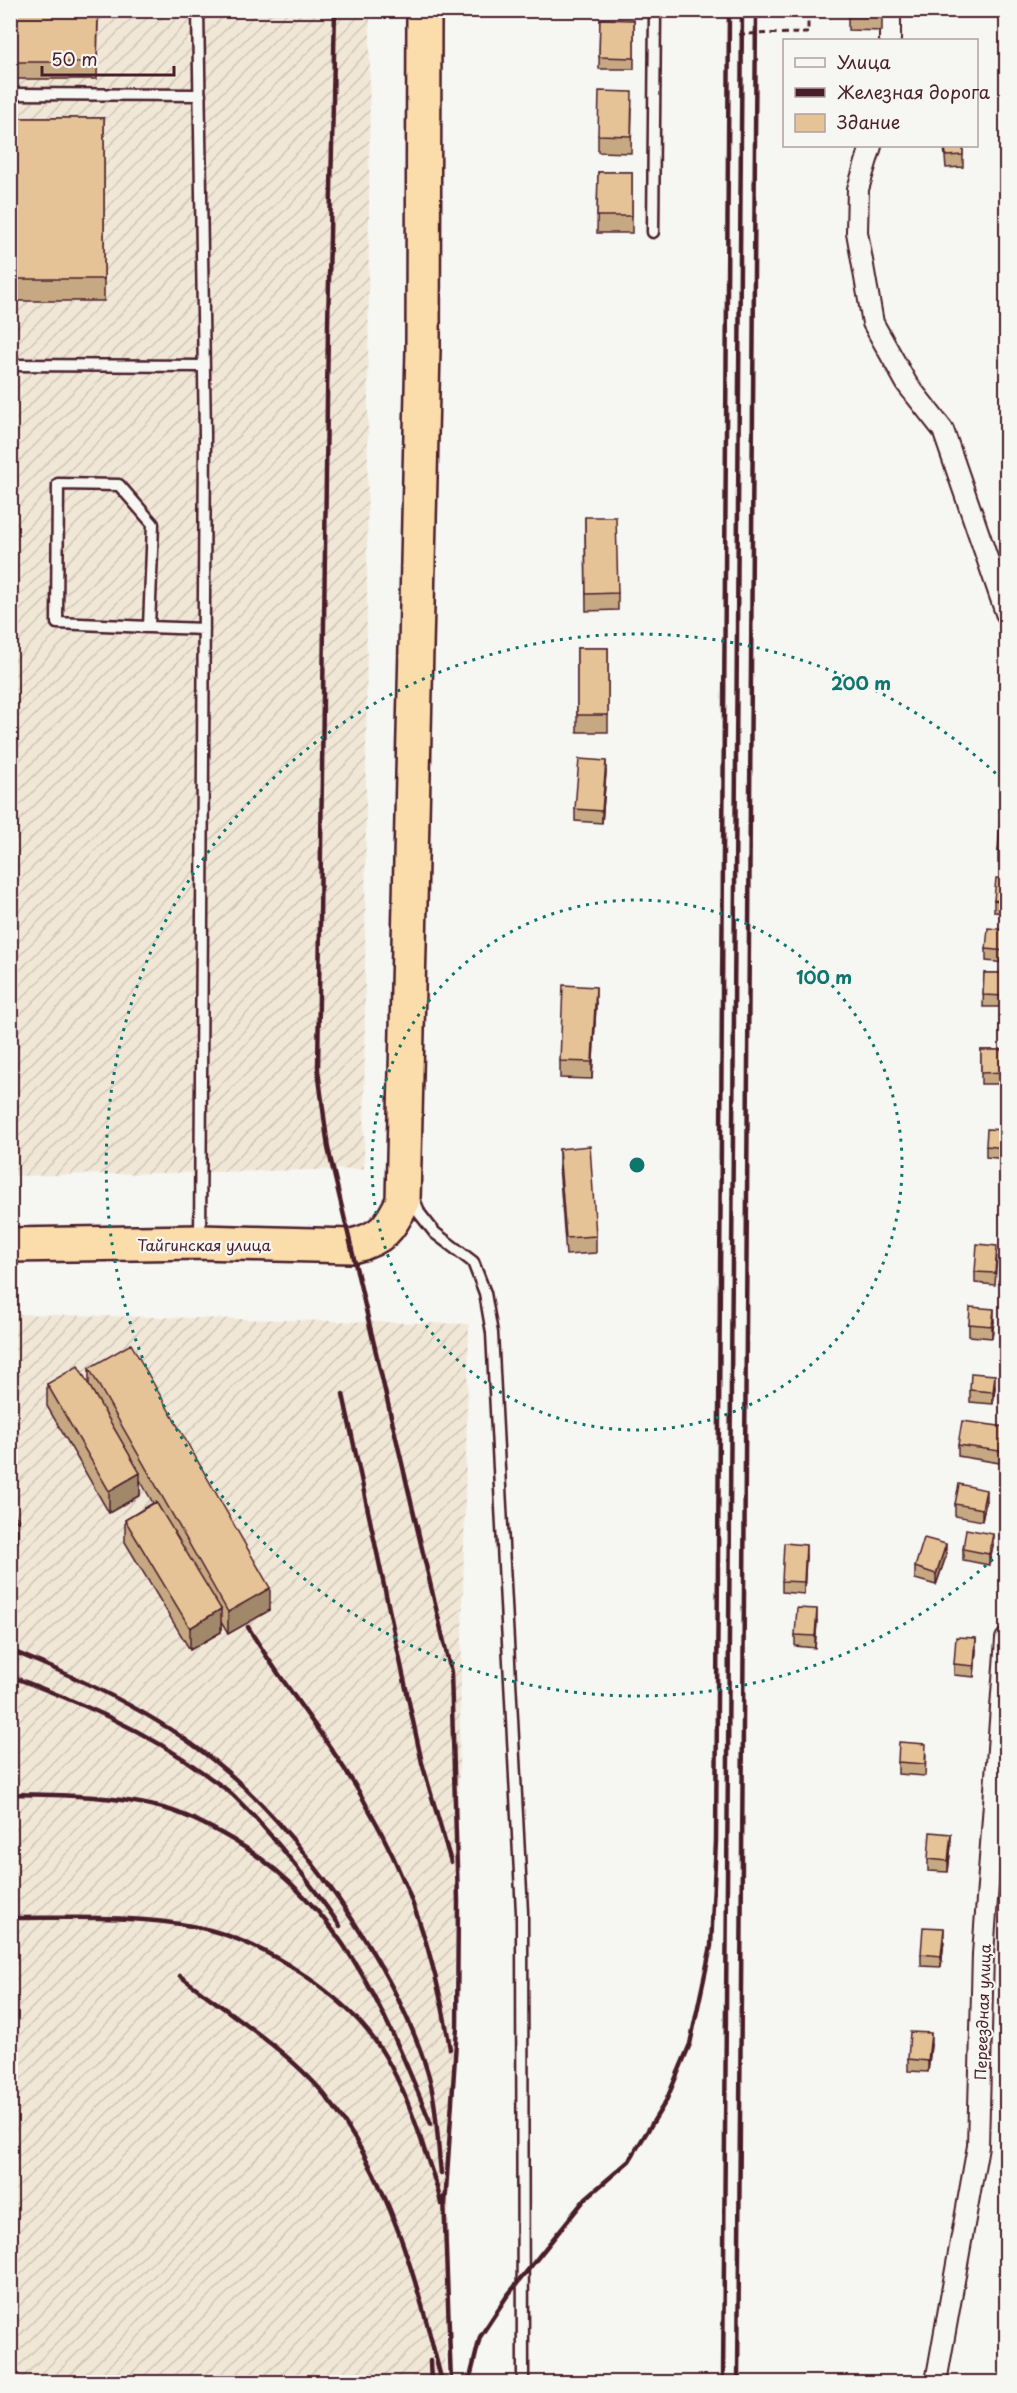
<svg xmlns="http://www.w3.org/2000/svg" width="1017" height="2393" viewBox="0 0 1017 2393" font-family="'Playpen Sans',sans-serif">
<defs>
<pattern id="industrial-furrows" width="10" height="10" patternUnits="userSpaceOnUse" patternTransform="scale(1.5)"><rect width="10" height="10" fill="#f1e7d7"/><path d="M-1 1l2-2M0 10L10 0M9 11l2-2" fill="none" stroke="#d0c6b9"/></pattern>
</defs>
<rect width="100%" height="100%" fill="#f6f6f2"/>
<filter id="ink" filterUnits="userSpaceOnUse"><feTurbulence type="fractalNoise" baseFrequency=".0167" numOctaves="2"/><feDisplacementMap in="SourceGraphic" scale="12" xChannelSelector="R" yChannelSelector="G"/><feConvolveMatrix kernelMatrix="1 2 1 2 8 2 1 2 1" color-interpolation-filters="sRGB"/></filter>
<g filter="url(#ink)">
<!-- industrial -->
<path fill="url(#industrial-furrows)" d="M10,11H370L364,1169L11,1176Z
M11,1314L469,1324L445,2382H11Z"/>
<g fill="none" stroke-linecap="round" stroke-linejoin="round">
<!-- service casing -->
<g stroke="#4a1f2b" stroke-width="15">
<path id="service" d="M198,10L205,435L200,1240
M10,94L200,95
M653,232L655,10
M10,365L204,366
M149,627L57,623L58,484L119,485L153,524L149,627L204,629
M413,1197L420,1214L435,1233L473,1262L485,1293L492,1333L522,1912L523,2382"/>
</g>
<!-- minor casing -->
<g stroke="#4a1f2b" stroke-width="24">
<path id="minor" d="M890,10V40
M871,146L858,189L857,232L873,323L907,384L943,430L1006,613
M936,2382L978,2146L983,1954L1006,1639"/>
</g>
<!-- trunk casing -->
<g stroke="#4a1f2b" stroke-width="38">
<path id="trunk" d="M10,1245L200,1242L352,1246C382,1239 390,1228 403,1201L423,349L424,10"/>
</g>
<!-- path -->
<path stroke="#4a1f2b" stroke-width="3" stroke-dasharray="6 4.5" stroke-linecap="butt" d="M739,34L808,33V10"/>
<!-- service -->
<use href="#service" stroke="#f6f6f2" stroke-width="10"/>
<!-- minor -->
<use href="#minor" stroke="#f6f6f2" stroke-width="20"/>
<!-- trunk -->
<use href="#trunk" stroke="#fbddab" stroke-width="33"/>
<!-- rail -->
<path stroke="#4a1f2b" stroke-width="4.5" d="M335,10L328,326L318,1070L328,1148L451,1672L458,1901L457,2027L445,2205
M343,1394L422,1763L451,1862
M248,1627C283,1686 328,1738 362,1797C410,1880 435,1955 450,2049
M10,1650C81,1679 153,1712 213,1760C298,1827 395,1966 427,2070C437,2102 437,2139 441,2173
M10,1676C79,1702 146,1730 205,1774C215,1782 228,1789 237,1799C276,1838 309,1881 340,1926
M10,1794C61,1795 110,1795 159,1807C185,1813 211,1827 233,1840C343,1905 385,2012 431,2124
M10,1918C72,1918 137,1915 197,1927C263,1940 351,1997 385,2056C402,2085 415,2119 425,2152C431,2169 438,2187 441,2204
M180,1976C225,2010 288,2051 324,2094C390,2176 417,2283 442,2382
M444,2197L451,2382
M430,2361L431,2382
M469,2382L480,2337L507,2296L586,2198L629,2161L666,2101L690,2044L711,1946L716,1841L729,10
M723,2382L742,10
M738,2382L756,10"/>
</g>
<!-- wall -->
<path fill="#c6a882" stroke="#4a1f2b" stroke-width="1.5" d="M10,10H98L97,79H10Z
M848,10H882V31L848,30Z
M600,19L634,20V69H599Z
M632,109L631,153L598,152V135Z
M10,118H104V301H10Z
M944,146H963V167L946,168Z
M598,172H632V233H597Z
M585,517L618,593V610L586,611Z
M577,648H608V732H577Z
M606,772L602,823L575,821V809Z
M1006,821V863H998V851Z
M1006,879V913L994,912V900Z
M1006,930V963L986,961V949Z
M984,973H1006V1007H983Z
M596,1004L592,1079L560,1078V1061Z
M981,1050H1006V1084H981Z
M1006,1130V1159L986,1157V1146Z
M559,1149L596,1236V1253L566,1255L559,1166Z
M997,1257L995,1285L975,1283V1272Z
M994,1321L992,1338L969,1336V1324Z
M89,1368L270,1610L228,1634L221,1622V1632L190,1650L125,1542V1520L153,1503L140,1480V1495L109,1513L47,1406V1384L89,1386Z
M995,1387L993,1404L970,1402V1390Z
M1006,1427V1464L958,1456V1445Z
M986,1501L982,1521L955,1516V1504Z
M993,1545L989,1565L963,1560V1549Z
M806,1556L804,1594L782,1592V1581Z
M946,1556L936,1585L915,1579V1567Z
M817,1621L815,1648L795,1646V1635Z
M976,1650L974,1677L954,1675V1664Z
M926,1755L925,1776L898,1774V1762Z
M951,1845L948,1872L928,1871V1859Z
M944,1940L941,1967L921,1966V1954Z
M931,2045L928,2072L908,2071V2059Z"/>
<!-- shaded-wall -->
<path fill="#a1886a" stroke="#4a1f2b" stroke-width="1.5" d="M606,761V772L602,823V811Z
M596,987V1004L592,1079V1062Z
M994,1309V1321L992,1338V1326Z
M995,1375V1387L993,1404V1392Z
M140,1473V1495L109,1513V1491Z
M986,1490V1501L982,1521V1509Z
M18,1519V1542L10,1546V1524Z
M993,1534V1545L989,1565V1554Z
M946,1544V1556L936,1585V1574Z
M806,1545V1556L804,1594V1582Z
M270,1588V1610L228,1634V1612Z
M221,1609V1632L190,1650V1628Z
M817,1609V1621L815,1648V1636Z
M976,1638V1650L974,1677V1666Z
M951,1834V1845L948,1872V1861Z
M944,1928V1940L941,1967V1956Z
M931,2033V2045L928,2072V2061Z"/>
<!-- building -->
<path fill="#e6c397" stroke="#4a1f2b" stroke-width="1.5" d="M10,10H98L97,62H10Z
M848,10H882V14L848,13Z
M600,19L634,20V58L599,57Z
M599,91L632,92L631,136L598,135Z
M10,118H104V279H10Z
M945,146H963V155L946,156Z
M598,172H632V216H597Z
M585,517H616L618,593L586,594Z
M577,648H608V715H577Z
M579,759L606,761L602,811L575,809Z
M1000,821H1006V852L998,851Z
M996,878L1006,879V902L994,900Z
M988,928L1006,930V951L986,949Z
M984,973H1006V996L983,995Z
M563,985L596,987L592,1062L560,1061Z
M981,1050H1006V1072L981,1073Z
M987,1129L1006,1130V1148L986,1146Z
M590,1146L596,1236L566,1238L559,1149Z
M977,1244L997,1246L995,1273L975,1272Z
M970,1307L994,1309L992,1326L969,1324Z
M131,1344L270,1588L228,1612L89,1368Z
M78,1366L140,1473L109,1491L47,1384Z
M971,1373L995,1375L993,1392L970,1390Z
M962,1421L1006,1427V1452L958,1445Z
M959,1484L986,1490L982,1509L955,1504Z
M156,1502L221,1609L190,1628L125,1520Z
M10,1508L18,1519L10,1524Z
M966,1529L993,1534L989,1554L963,1549Z
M924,1538L946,1544L936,1574L915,1567Z
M784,1543L806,1545L804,1582L782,1581Z
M797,1608L817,1609L815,1636L795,1635Z
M956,1637L976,1638L974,1666L954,1664Z
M899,1742L926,1744L925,1764L898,1762Z
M930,1832L951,1834L948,1861L928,1859Z
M923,1927L944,1928L941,1956L921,1954Z
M910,2032L931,2033L928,2061L908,2059Z"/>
</g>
<!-- distance rings -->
<g fill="none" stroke="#0f766e" stroke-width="3" stroke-dasharray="3 6">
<circle cx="637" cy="1165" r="265"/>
<path d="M1006 1547A531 531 0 1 1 1006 783"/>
</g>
<g text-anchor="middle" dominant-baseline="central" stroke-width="4.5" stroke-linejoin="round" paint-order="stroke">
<!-- street labels -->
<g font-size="15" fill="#4a1f2b" stroke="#f6f6f2">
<text x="204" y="1244">Тайгинская улица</text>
<text transform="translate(982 2012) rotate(-88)">Переездная улица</text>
</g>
</g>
<circle cx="637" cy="1165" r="9" fill="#0f766e" stroke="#f6f6f2" stroke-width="3"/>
<g font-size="18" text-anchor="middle" font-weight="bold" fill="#0f766e" stroke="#f6f6f2" stroke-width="4.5" stroke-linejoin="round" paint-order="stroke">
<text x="861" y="690">200 m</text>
<text x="824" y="984">100 m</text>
</g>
<!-- margin -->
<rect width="1017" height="2393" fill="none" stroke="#f6f6f2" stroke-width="36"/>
<rect x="18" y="18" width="981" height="2357" fill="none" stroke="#4a1f2b" stroke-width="2" filter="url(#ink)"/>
<!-- legend -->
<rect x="783" y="39" width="195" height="108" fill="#f6f6f2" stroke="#b1a0a2" stroke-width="1.5"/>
<rect x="795" y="58" width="30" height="9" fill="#f6f6f2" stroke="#b1a0a2" stroke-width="1.5"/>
<text x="837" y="69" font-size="18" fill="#4a1f2b">Улица</text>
<rect x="795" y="88" width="30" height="9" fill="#4a1f2b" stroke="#b1a0a2" stroke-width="1.5"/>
<text x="837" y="99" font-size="18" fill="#4a1f2b">Железная дорога</text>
<rect x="795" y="114" width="30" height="18" fill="#e6c397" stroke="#b1a0a2" stroke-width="1.5"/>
<text x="837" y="129" font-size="18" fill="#4a1f2b">Здание</text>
<!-- scale -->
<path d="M42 66v9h132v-9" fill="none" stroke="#4a1f2b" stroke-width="3"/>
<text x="51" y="66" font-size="18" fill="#4a1f2b" stroke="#f6f6f2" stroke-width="4.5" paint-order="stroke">50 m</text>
</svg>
